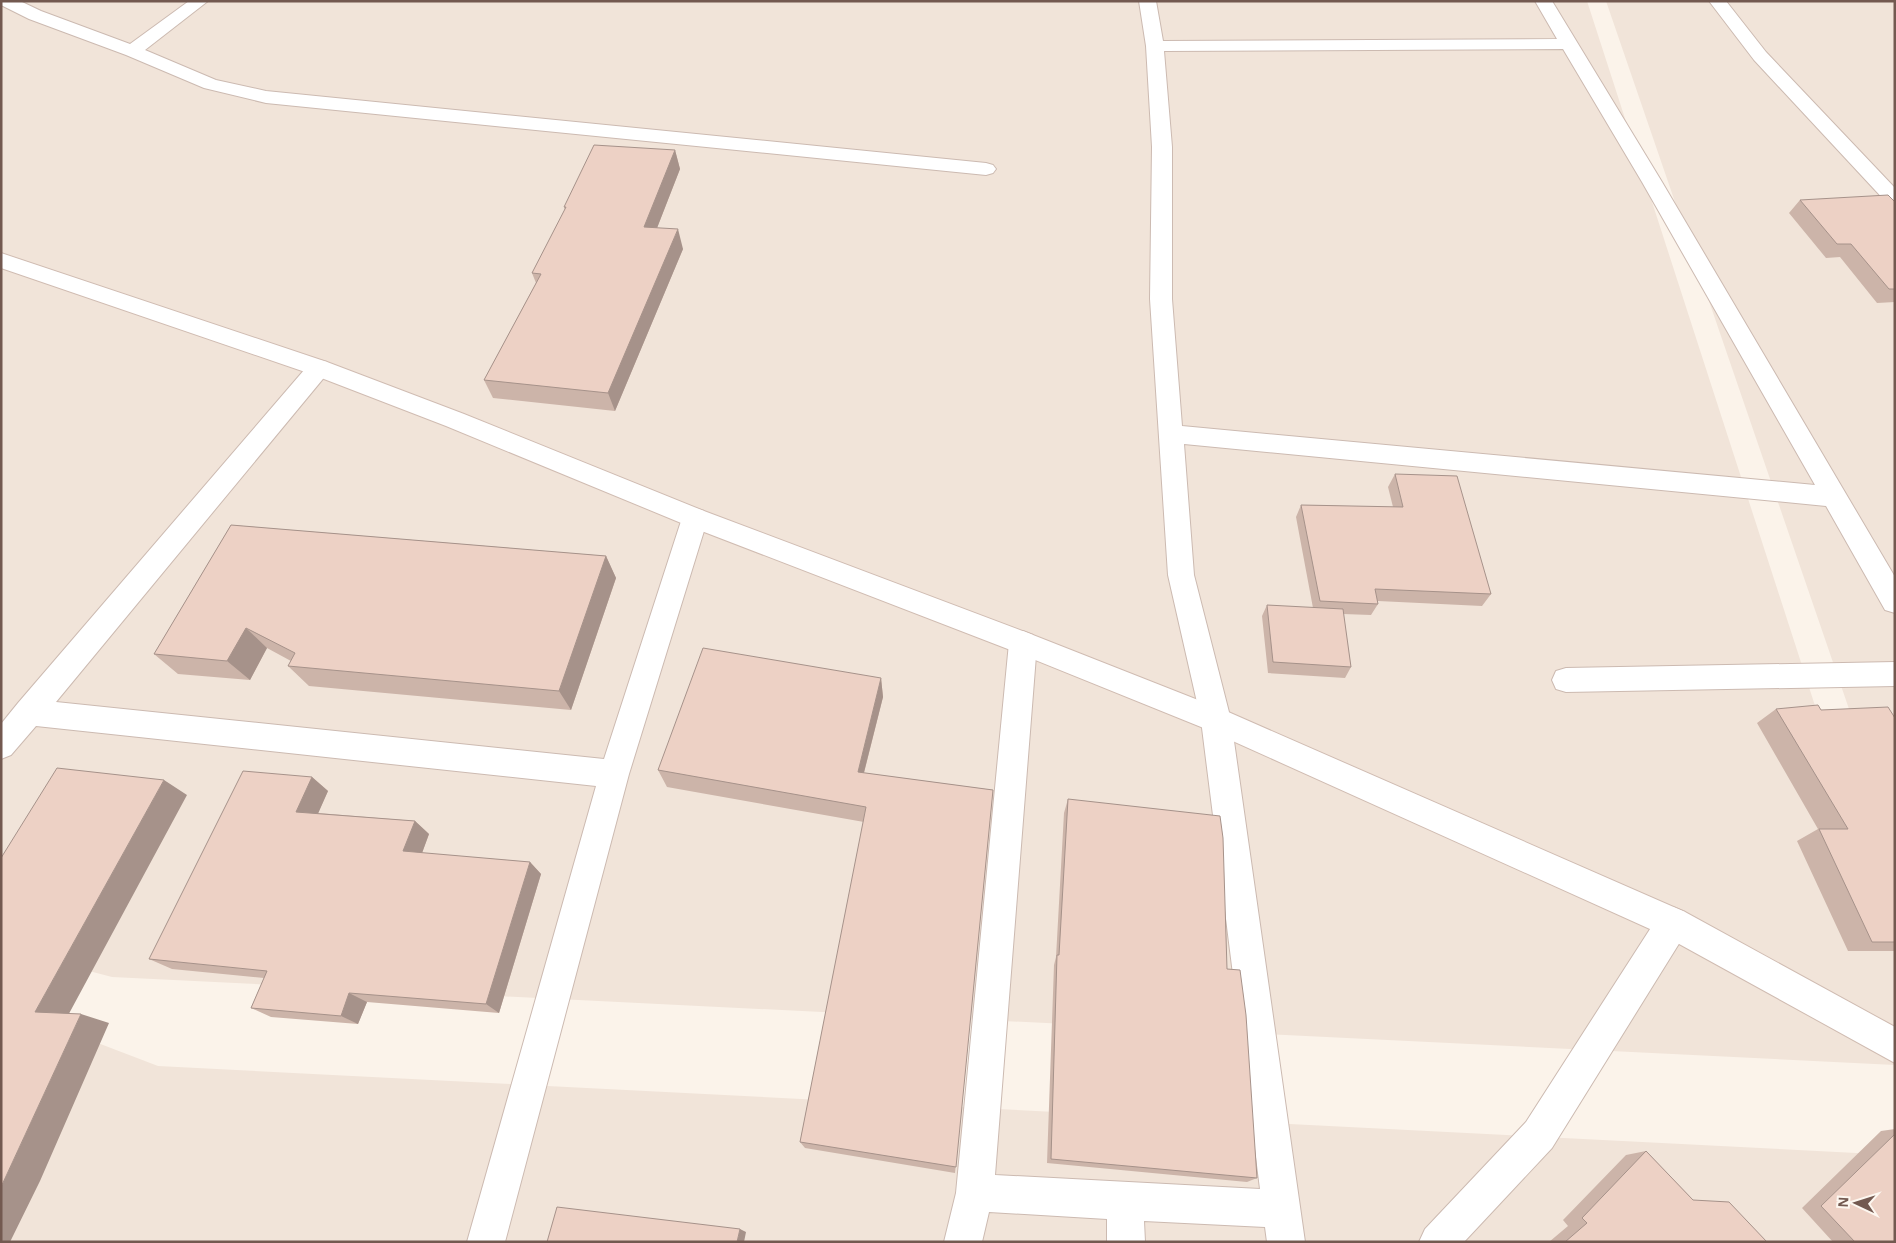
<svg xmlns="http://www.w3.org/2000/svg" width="1896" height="1243" viewBox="0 0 1896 1243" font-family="Arial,sans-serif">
<rect width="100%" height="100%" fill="#fbf3ea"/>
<!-- residential -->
<path fill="#f1e4d9" d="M1,1H1587L1895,953V1065L112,977L1,948Z
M1606,1H1895V843Z
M1,1006L158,1066L1895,1155V1242H1Z"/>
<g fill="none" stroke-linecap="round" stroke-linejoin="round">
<!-- street casing -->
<g stroke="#ccbab1" stroke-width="2">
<path id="street" d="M1,1H20L41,11L130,44L189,1H208L145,50L216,80L266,91L986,163L993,165L996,169L993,173L986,175L266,103L204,88L126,55L29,19L1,5Z
M1139,1H1156L1163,41L1557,39L1535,1H1552L1662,182L1895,577V613L1885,610L1826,506L1184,444L1194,575L1231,720L1305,1242H1267L1265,1227L1144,1221L1145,1242H1107V1219L989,1212L982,1242H944L956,1193L1009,643L1013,635L1023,631L1033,635L1037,643L995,1175L1260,1189L1201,720L1168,575L1150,299L1152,147L1146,46ZM1563,49L1642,182L1815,485L1182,426L1172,299V147L1164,51Z
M1709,1H1726L1766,52L1895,188V206L1888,204L1754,60Z
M319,360L327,362L331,368L327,374L56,702L604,759L682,518L686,511L695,508L704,511L708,518L629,774L505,1242H467L596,786L36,726L11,755L1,759V724L18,703L311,362Z
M1895,662V686L1566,692L1556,689L1552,680L1556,671L1566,668Z
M1673,907L1685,912L1689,923L1685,934L1552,1148L1464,1242H1419L1425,1229L1526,1122L1661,912Z"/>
</g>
<!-- secondary casing -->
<g stroke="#d0bcb2" stroke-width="2">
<path id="secondary" d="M1,253L327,362L464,414L704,511L1033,635L1226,711L1685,912L1895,1027V1063L1661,934L1206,729L1013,651L686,525L446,426L311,374L1,268Z"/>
</g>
<!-- street -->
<use href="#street" fill="#fff" fill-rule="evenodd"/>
<!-- secondary -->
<use href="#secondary" fill="#fff" fill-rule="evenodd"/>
</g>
<!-- wall -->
<path fill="#ccb4a9" d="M675,150L680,169L657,228L683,249L615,411L493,398L484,380L536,283L532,273L565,210L564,207Z
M1800,200L1895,202V302L1877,303L1840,257L1826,258L1789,213Z
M1395,474L1491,594L1482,606L1378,601V604L1371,615L1343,614L1351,667L1345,678L1268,673L1262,616L1267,605L1313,608L1296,517L1301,505L1393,507L1388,487Z
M231,525L606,556L616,578L571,710L309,686L288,666L291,661L267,648L250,680L178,674L154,654Z
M881,678L883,697L864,773L993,790L955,1173L805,1148L800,1142L864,822L667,787L658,770Z
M1776,709L1821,710L1895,718V951H1848L1797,841L1818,829L1757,723Z
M312,777L328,791L318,813L415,821L429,834L422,853L530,862L541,874L499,1013L367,1002L358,1024L271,1017L251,1008L264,978L172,969L149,959Z
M1068,799L1227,969L1257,1178L1247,1182L1047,1163L1054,965L1056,957L1064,813Z
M1895,1129V1242H1833L1802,1208L1881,1131Z
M1646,1151L1693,1200L1767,1242H1549L1568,1226L1563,1220L1626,1155Z"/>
<!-- shaded-wall -->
<path fill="#a6928a" d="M675,150L680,169L650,246L644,227Z
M678,229L683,249L615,411L608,393Z
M606,556L616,578L571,710L559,691Z
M246,628L267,648L250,680L227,661Z
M881,678L883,697L860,788L858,772Z
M312,777L328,791L313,825L296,812Z
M164,780L187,795L65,1021L35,1012Z
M415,821L429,834L418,864L403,851Z
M530,862L541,874L499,1013L486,1004Z
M349,993L367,1002L358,1024L341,1016Z
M81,1014L109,1023L40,1181L10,1242H1V1187Z
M740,1229L746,1232L744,1242H737Z"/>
<!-- building -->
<path fill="#edd1c5" stroke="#a6928a" d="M594,145L675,150L644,227L678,229L608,393L484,380L541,274L532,273L566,207H564Z
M1888,195L1895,202V289H1889L1851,244H1837L1800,200Z
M1395,474L1457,476L1491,594L1375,589L1378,604L1320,601L1301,505L1403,507Z
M231,525L606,556L559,691L288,666L295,653L246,628L227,661L154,654Z
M1267,605L1343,609L1351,667L1273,662Z
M703,648L881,678L858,772L993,790L956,1167L800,1142L866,807L658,770Z
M1818,705L1821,710L1888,707L1895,718V942H1872L1819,829H1848L1776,709Z
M57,768L164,780L35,1012L81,1014L1,1187V858Z
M243,771L312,777L296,812L415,821L403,851L530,862L486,1004L349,993L341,1016L251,1008L267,971L149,959Z
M1068,799L1220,816L1223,838L1227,969L1240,970L1246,1015L1257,1178L1051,1159L1057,955H1059Z
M1895,1134V1242H1855L1821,1206Z
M1646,1151L1693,1200L1729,1202L1767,1242H1565L1587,1223L1582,1218Z
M557,1207L740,1229L737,1242H547Z"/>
<!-- border -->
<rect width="1896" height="1243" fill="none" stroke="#735950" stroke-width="5"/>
<!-- north arrow -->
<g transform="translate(1856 1203) rotate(274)" stroke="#fdf7f0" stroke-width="4" paint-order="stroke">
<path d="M0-4L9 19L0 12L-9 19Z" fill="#735950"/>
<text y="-8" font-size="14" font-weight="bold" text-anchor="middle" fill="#735950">N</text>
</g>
</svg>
